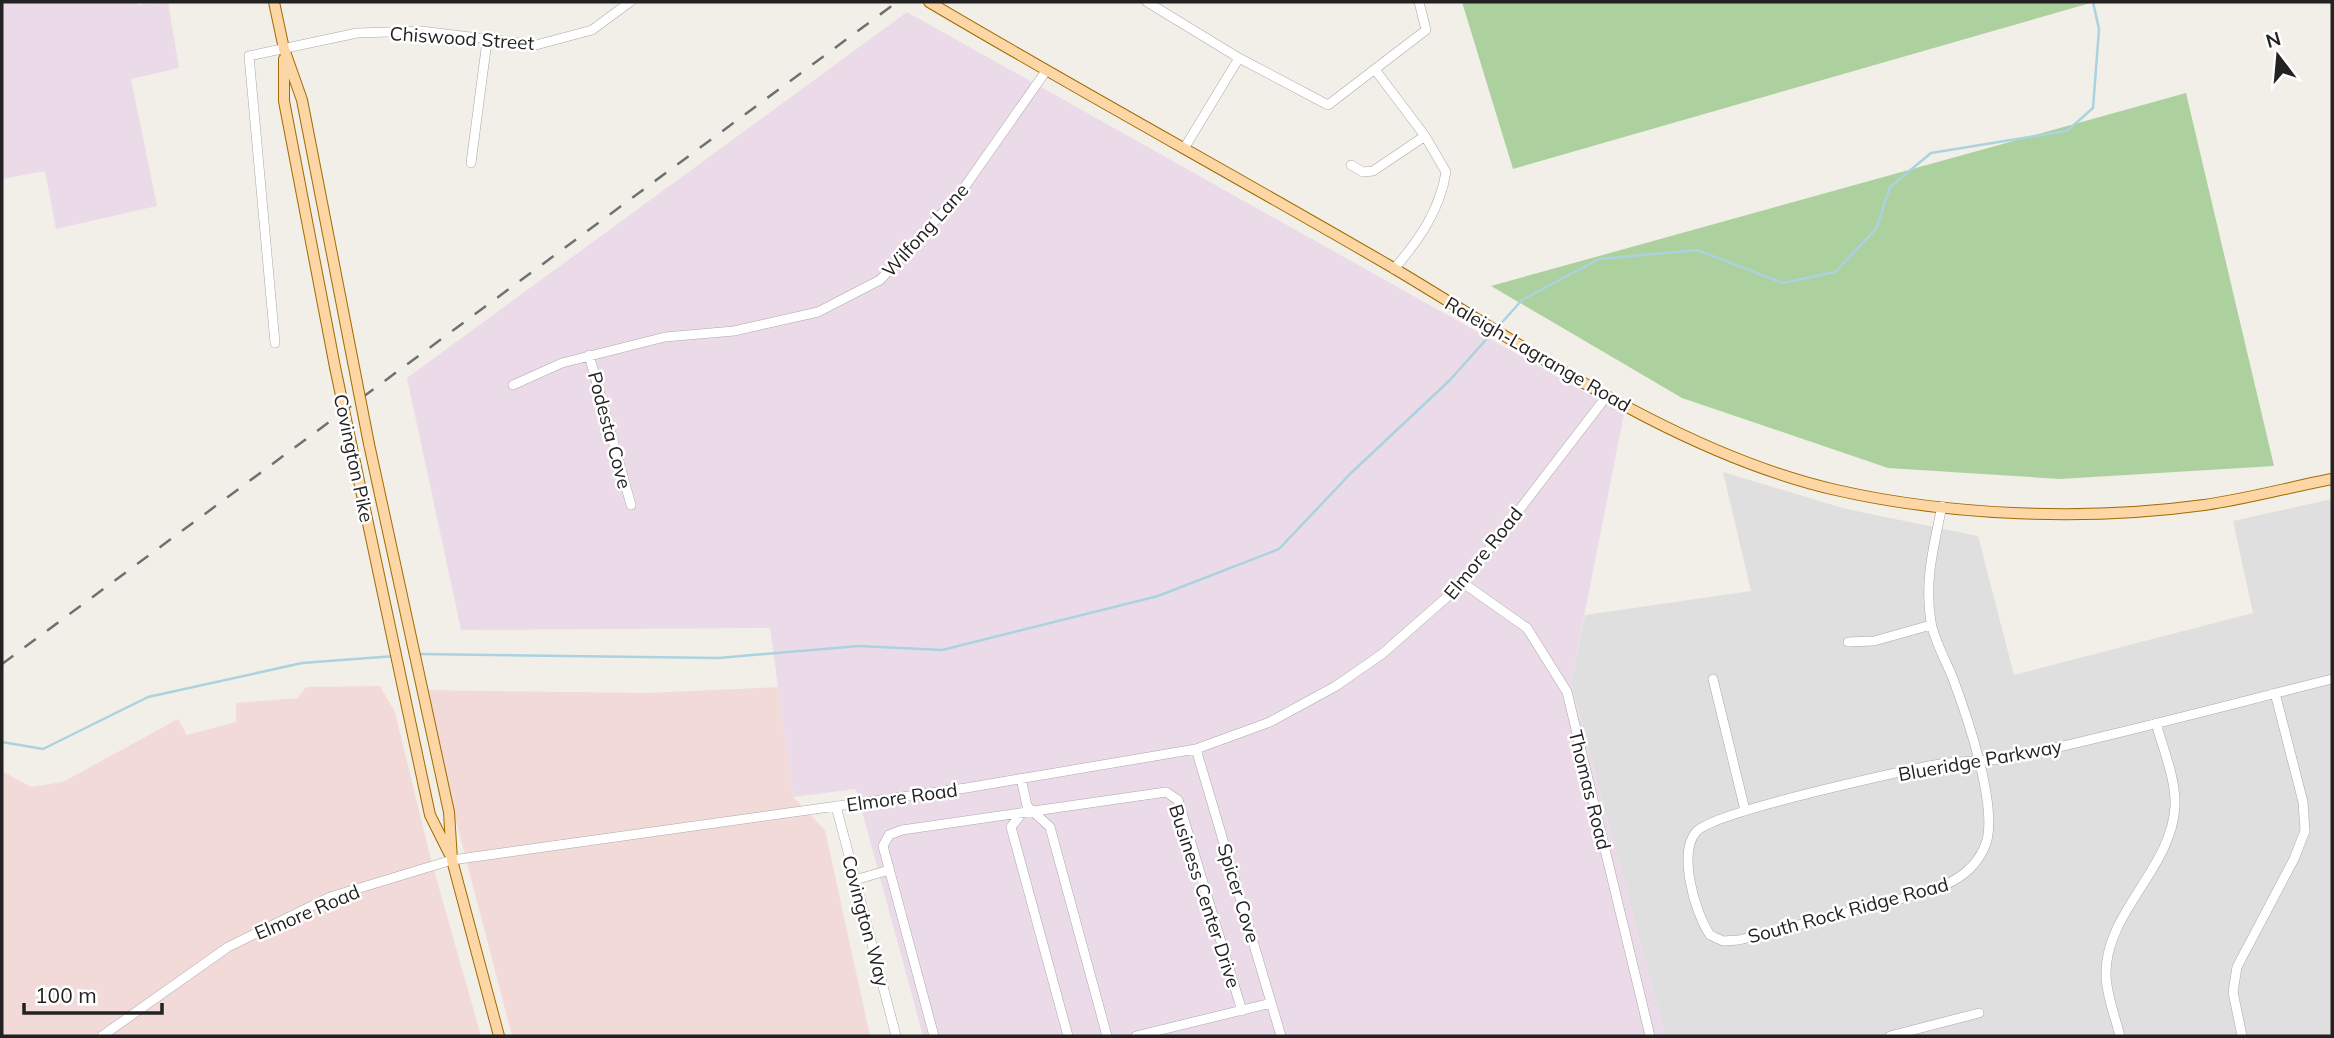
<svg xmlns="http://www.w3.org/2000/svg" width="2334" height="1038" viewBox="0 0 2334 1038" font-family="Mulish,sans-serif">
<rect width="100%" height="100%" fill="#f2efe9"/>
<!-- residential -->
<path fill="#e0dfdf" d="M1723,472L1846,509L1978,536L2014,675L2253,613L2233,521L2332,499V1036H1665L1571,683L1585,615L1751,591Z"/>
<!-- commercial -->
<path fill="#f2dad9" d="M380,686L395,712L430,856L481,1036H2V771L31,787L63,782L178,719L187,735L236,722V703L298,698L306,687Z
M778,687L793,797L825,830L870,1036H512L422,690L646,693Z"/>
<!-- industrial -->
<path fill="#ebdbe8" d="M2,2H137L138,5L168,2L179,68L131,79L157,206L56,229L45,171L2,179Z
M907,12L1624,414L1571,683L1665,1036H923L856,789L793,797L770,628L461,630L407,378Z"/>
<!-- forest -->
<path fill="#add19e" d="M1462,2H2094L1513,169Z
M2186,93L2274,466L2060,479L1888,468L1682,398L1491,286Z"/>
<g fill="none" stroke-linecap="round" stroke-linejoin="round">
<!-- stream -->
<path stroke="#aad3df" stroke-width="2.5" d="M1497,328L1522,300L1599,259L1697,250L1783,283L1835,272L1876,229L1890,187L1931,153L2067,131L2093,108L2099,29L2093,2
M419,654L718,658L859,646L942,650L1158,596L1279,549L1351,473L1450,380L1492,333
M2,742L43,749L148,697L302,663L395,656"/>
<!-- minor casing -->
<g stroke="#a9a9a9" stroke-width="10">
<path id="minor" d="M1147,2L1239,58L1328,105L1426,30L1419,2
M1376,71L1425,136L1446,172C1440,210 1419,240 1394,269
M1185,147L1239,58
M471,163L487,41
M1351,165L1363,172L1373,171L1425,136
M275,343L249,56L357,33L421,31L536,45L592,30L630,2
M589,355L631,505
M513,385L562,363L665,337L734,331L818,312L880,280L959,195L1046,71
M1942,506C1934,545 1924,582 1931,622C1934,640 1945,659 1952,676C1966,713 2000,810 1985,846C1975,870 1957,880 1935,890L1739,940L1723,941L1710,935C1695,913 1677,852 1697,831C1717,811 1902,771 1940,764C1966,760 1993,762 2019,756C2124,733 2228,705 2332,679
M1463,583L1527,628L1567,692L1650,1036
M1848,642L1874,641L1931,625
M1713,679L1745,810
M1196,749L1281,1036
M1021,778L1027,806L1050,827L1107,1036
M836,806L896,1036
M1022,813L1011,827L1068,1036
M855,880L889,870
M102,1036L228,947L330,897L452,860L966,788L1196,749L1270,722L1336,686L1382,654L1463,583L1606,397
M934,1036L883,846L889,835L902,830L1166,792L1178,800L1242,1011
M1136,1036L1271,1003
M1890,1036L1979,1013
M2120,1036C2115,1016 2106,994 2106,973C2106,912 2172,868 2175,806C2176,779 2163,749 2156,723
M2242,1036L2233,992L2237,967L2294,859L2305,831L2303,802L2275,693"/>
</g>
<!-- major casing -->
<g stroke="#a06b00" stroke-width="12">
<path id="major" d="M274,2L284,49L302,100L353,362
M929,2C1081,92 1237,177 1390,266C1528,348 1678,454 1836,490C1950,516 2088,521 2204,505C2247,499 2290,487 2332,479
M284,59V101L335,367
M369,444L449,812L452,860L499,1036
M352,448L430,815L449,853"/>
</g>
<!-- minor -->
<use href="#minor" stroke="#fff" stroke-width="9"/>
<!-- major -->
<use href="#major" stroke="#fcd6a4" stroke-width="10"/>
<!-- rail -->
<path stroke="#707070" stroke-width="2.5" stroke-dasharray="14 14" stroke-linecap="butt" d="M2,664L897,2"/>
<!-- major-bridge casing -->
<g stroke="#a06b00" stroke-width="12" stroke-linecap="butt">
<path id="major-bridge" d="M353,362L369,444
M335,367L352,448"/>
</g>
<!-- major-bridge -->
<use href="#major-bridge" stroke="#fcd6a4" stroke-width="10"/>
</g>
<g text-anchor="middle" dominant-baseline="central" stroke-width="5" stroke-linejoin="round" paint-order="stroke">
<!-- street labels -->
<g font-size="19" fill="#222" stroke="#fff">
<text transform="translate(462 38) rotate(4)">Chiswood Street</text>
<text transform="translate(925 230) rotate(-48)">Wilfong Lane</text>
<text transform="translate(1538 354) rotate(30)">Raleigh-Lagrange Road</text>
<text transform="translate(610 430) rotate(75)">Podesta Cove</text>
<text transform="translate(354 458) rotate(78)">Covington Pike</text>
<text transform="translate(1483 553) rotate(-51)">Elmore Road</text>
<text transform="translate(1980 760) rotate(-10)">Blueridge Parkway</text>
<text transform="translate(1590 790) rotate(76)">Thomas Road</text>
<text transform="translate(902 797) rotate(-8)">Elmore Road</text>
<text transform="translate(1239 893) rotate(73)">Spicer Cove</text>
<text transform="translate(1205 896) rotate(72)">Business Center Drive</text>
<text transform="translate(1848 910) rotate(-15)">South Rock Ridge Road</text>
<text transform="translate(307 912) rotate(-23)">Elmore Road</text>
<text transform="translate(866 921) rotate(75)">Covington Way</text>
</g>
</g>
<!-- border -->
<rect width="2334" height="1038" fill="none" stroke="#222222" stroke-width="7"/>
<!-- north arrow -->
<g transform="translate(2278 56) rotate(344)" stroke="#ffffff" stroke-width="5" paint-order="stroke">
<path d="M0-5L12 26L0 18L-12 26Z" fill="#222222"/>
<text y="-10" font-size="19" font-weight="bold" text-anchor="middle" fill="#222222">N</text>
</g>
<!-- scale -->
<path d="M24 1003v10h138v-10" fill="none" stroke="#222222" stroke-width="3.5"/>
<text x="35" y="1003" font-size="21" fill="#222222" stroke="#ffffff" stroke-width="5" paint-order="stroke">100 m</text>
</svg>
